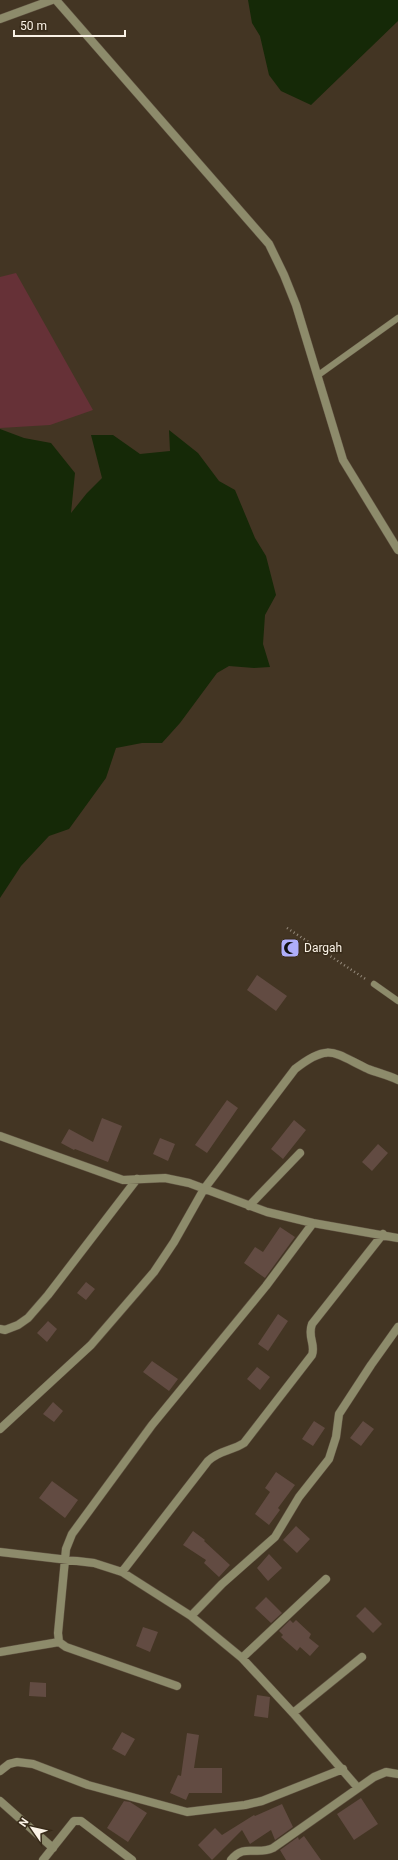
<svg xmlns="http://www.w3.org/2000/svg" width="398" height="1860" viewBox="0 0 398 1860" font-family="Roboto,sans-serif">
<rect width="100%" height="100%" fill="#433523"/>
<!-- green -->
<path fill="#663137" d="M16,273L93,410L50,425L0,428V277Z"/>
<!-- water -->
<path fill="#152907" d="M248,0H398V21L311,105L281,91L269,75L260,36L252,23Z
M0,429L24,438L51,443L75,473L71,513L87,493L102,478L91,435H113L140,454L170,451L169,430L198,453L219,481L235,490L255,538L266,556L276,595L265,615L263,644L270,667L254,668L229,666L217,673L180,723L162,743H142L116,748L106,778L69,829L49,836L21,866L0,898Z"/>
<!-- building -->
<path fill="#624b42" d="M257,975L287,996L276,1011L247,990Z
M227,1100L238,1108L207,1153L195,1145Z
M102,1118L122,1126L108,1162L75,1149L74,1150L61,1143L69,1129L93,1142Z
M294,1120L306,1130L283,1159L271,1149Z
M160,1138L175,1144L168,1161L153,1154Z
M378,1144L388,1153L372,1171L362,1162Z
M280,1227L295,1237L265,1278L244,1263L255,1247L263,1252Z
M86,1282L95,1289L86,1300L77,1293Z
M278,1314L288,1321L268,1351L258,1344Z
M48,1321L57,1329L47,1342L37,1333Z
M152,1361L178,1379L169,1391L143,1372Z
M257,1367L270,1377L260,1390L247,1379Z
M53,1402L63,1411L54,1422L43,1414Z
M314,1421L325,1428L313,1446L302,1439Z
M363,1421L374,1429L361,1446L350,1438Z
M276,1472L295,1485L278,1508L280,1510L269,1525L255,1514L270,1492L265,1488Z
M52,1481L78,1500L65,1518L39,1498Z
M296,1526L310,1539L297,1553L283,1540Z
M193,1531L205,1540L204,1541L230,1565L219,1577L204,1563L206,1560L183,1545Z
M269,1554L282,1568L268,1581L257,1568Z
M266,1597L282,1613L271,1623L255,1608Z
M365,1607L382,1624L373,1633L356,1616Z
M290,1620L293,1623L296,1620L311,1634L309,1638L319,1646L310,1656L300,1647L297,1651L281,1637L283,1635L279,1631Z
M143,1627L158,1632L150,1652L136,1646Z
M30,1682L46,1683V1697L29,1696Z
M257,1695L270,1697L268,1718L254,1716Z
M122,1732L135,1739L125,1756L112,1749Z
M187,1733L199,1735L194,1768H222V1793H189L186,1800L170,1793L178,1775L181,1776Z
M361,1798L378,1824L354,1840L337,1814Z
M124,1801L130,1802L147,1813L128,1842L107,1828Z
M282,1804L293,1827L275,1840L271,1830L250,1844L242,1830L212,1860L198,1845L215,1828L222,1835L254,1815L255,1816Z
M304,1836L321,1860H286L280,1850L298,1837L299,1840Z"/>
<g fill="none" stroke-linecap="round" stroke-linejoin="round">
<!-- service casing -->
<g stroke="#605342" stroke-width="7">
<path id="service" d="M317,376L398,318
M374,984L398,1001"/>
</g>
<!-- minor casing -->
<g stroke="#605342" stroke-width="9">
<path id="minor" d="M56,0L269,244L284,275L296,305L343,460L398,550
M0,19L52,0
M0,1136L123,1180L165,1178L189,1183L267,1212L313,1223L398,1238
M249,1206L300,1153
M0,1329L5,1330L18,1325L28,1318L48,1295L137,1179
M0,1429L91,1345L154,1272L174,1242L204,1189L295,1069C329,1042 334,1053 368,1069C378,1073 388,1075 398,1080
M0,1552L94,1563L122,1572L191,1616L242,1658L293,1713L362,1657
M122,1572L208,1461C219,1450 232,1451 244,1443L312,1355C316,1344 307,1337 312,1324L383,1234
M191,1616L222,1584L275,1537L299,1497L329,1459L336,1437L339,1414L371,1365L398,1327
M59,1642L66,1647L177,1686
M0,1652L59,1642L58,1633L66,1549L72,1534L152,1425L266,1286L313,1223
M242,1658L326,1579
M293,1713L358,1788
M0,1771L9,1764L17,1762L33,1764L88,1785L187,1812L245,1805L262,1801L343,1769
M0,1801L53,1848
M43,1860L74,1821H81L132,1860
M231,1860C244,1843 256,1856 273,1848L374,1777L386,1772L398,1774"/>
</g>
<!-- path -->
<path stroke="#968b7c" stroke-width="2.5" stroke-dasharray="1 3" stroke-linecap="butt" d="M287,928L367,980"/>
<!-- service -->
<use href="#service" stroke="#8d8b6b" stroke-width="6"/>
<!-- minor -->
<use href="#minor" stroke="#8d8b6b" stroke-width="8"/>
</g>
<!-- icons -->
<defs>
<g id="mosque-square" transform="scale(1)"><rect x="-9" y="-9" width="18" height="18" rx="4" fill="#afaefa" stroke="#382b19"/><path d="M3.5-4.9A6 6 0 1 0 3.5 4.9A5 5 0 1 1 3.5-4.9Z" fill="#111"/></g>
</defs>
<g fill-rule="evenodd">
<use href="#mosque-square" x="290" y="948"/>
</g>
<g text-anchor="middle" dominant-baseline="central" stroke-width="3" stroke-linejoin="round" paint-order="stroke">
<!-- poi labels -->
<g font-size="12" fill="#faf2e6" stroke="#382b19" text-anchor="start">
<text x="304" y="948">Dargah</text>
</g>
</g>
<!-- north arrow -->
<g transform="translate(32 1828) rotate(304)" stroke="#382b19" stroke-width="3" paint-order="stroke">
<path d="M0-3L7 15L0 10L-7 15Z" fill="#faf2e6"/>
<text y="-6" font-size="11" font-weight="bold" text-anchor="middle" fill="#faf2e6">N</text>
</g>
<!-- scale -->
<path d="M14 30v6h111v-6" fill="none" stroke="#faf2e6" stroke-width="2"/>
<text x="20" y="30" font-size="12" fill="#faf2e6" stroke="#382b19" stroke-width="3" paint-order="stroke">50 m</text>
</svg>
